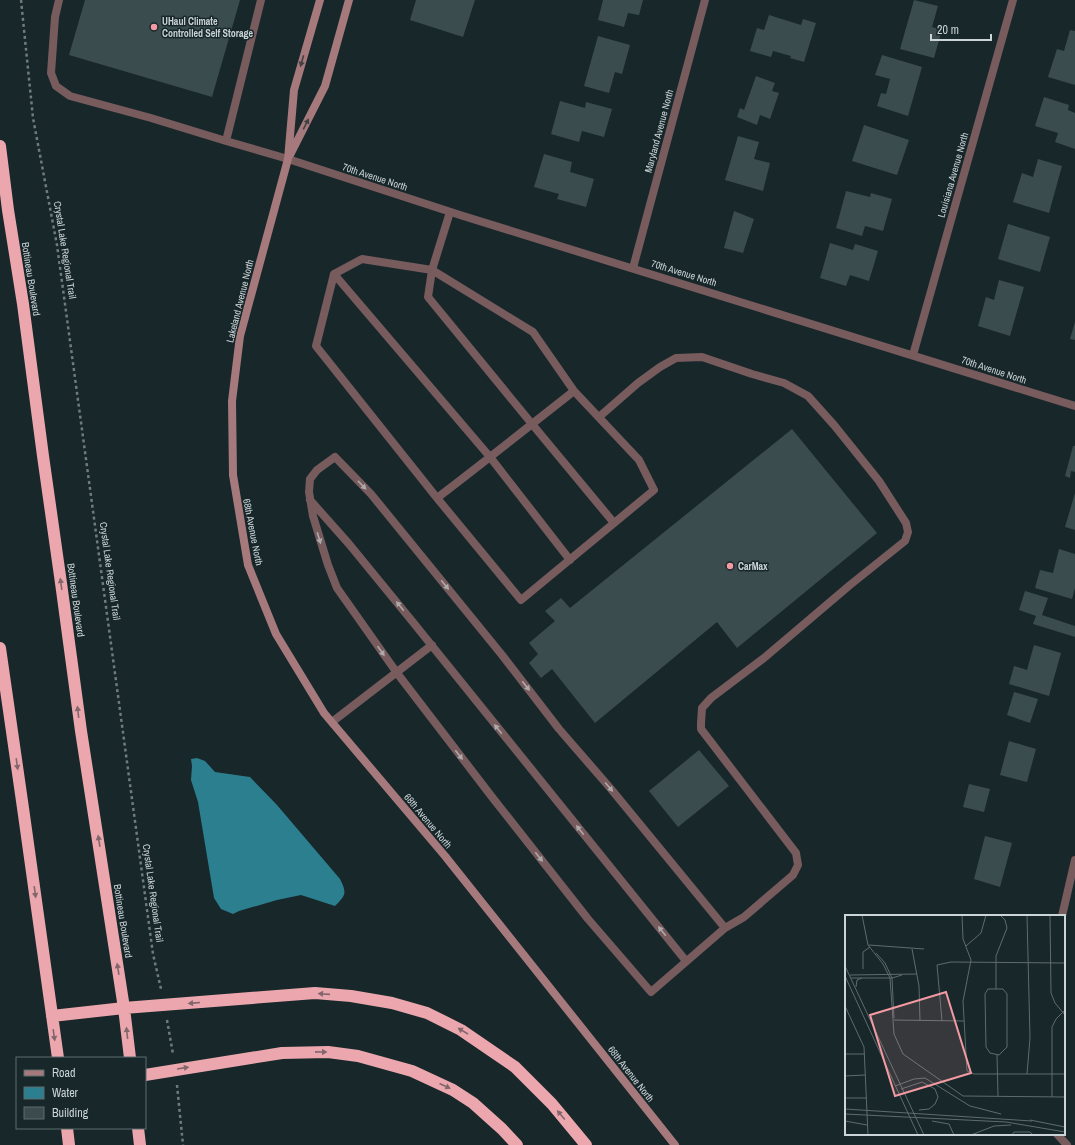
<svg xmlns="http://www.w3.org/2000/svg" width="1075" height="1145" viewBox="0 0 1075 1145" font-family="'Archivo Narrow',sans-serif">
<rect width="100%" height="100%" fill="#17272a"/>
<!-- water -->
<path fill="#2c7f8f" d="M197,758L205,761L215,772L250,777L277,805L340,879C347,893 346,895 335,906L301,895L277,900L239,911L233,914L221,909L214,898L198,802L191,780L192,766L191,759Z"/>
<!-- building -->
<path fill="#3b4c4f" d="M85,0H240L212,97L69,55Z
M416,0H475L463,37L410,20Z
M603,0H643L639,15L628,13L624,27L598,20Z
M914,0L938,6L932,27L942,30L934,58L900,49Z
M769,15L801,25L803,19L816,23L804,62L790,58L791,56L773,51L771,57L750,51L757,28L764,30Z
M1070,30L1075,31V85L1048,77L1057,49L1064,51Z
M598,36L630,45L622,74L615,72L609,93L584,86Z
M882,55L922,67L908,116L877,106L881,93L886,94L890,79L875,75Z
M756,76L775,83L772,91L779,93L770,119L760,115L757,125L737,117L740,108L744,110Z
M1044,97L1069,105L1068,110L1075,113V149L1055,142L1058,133L1035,126Z
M560,101L585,108L586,102L612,109L604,137L582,131L579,142L551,134Z
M864,125L909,140L897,175L852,161Z
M738,136L759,142L754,159L770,163L763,191L725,180Z
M544,154L572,162L570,172L594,179L586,207L557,199L559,194L534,187Z
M1038,159L1062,166L1049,213L1013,202L1022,173L1033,177Z
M846,191L870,197L871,193L892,199L883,231L865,226L862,236L836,228Z
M734,211L754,219L743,253L724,248Z
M1008,224L1050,237L1040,272L998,259Z
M830,243L853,250L855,244L878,251L869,281L850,275L846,286L820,278Z
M999,280L1024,287L1010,336L978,326L986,297L994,300Z
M1075,322V340L1070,339Z
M792,429L877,533L737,648L717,622L595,723L552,669L541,678L529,663L538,654L529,643L555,621L545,611L561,598L570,608Z
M1073,446H1075V472L1071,471L1070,478L1065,476Z
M1075,493V530L1065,527Z
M1059,549L1075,554V588L1072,599L1035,588L1040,570L1053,573Z
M1025,591L1048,598L1042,615L1075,626V637L1033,624L1036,616L1019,610Z
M1034,645L1061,653L1049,696L1009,684L1014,666L1027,670Z
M1014,692L1038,699L1030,723L1007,715Z
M1009,741L1036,749L1027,782L1000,775Z
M699,750L729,786L678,827L649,791Z
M969,784L990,789L984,812L963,807Z
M985,836L1012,843L1000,887L974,879Z"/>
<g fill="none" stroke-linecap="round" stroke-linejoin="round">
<!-- path -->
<path stroke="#6f7b7e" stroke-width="2.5" stroke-dasharray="3 3" stroke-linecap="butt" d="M21,0L33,118L57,245L153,954L161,989
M167,1020L173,1054
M177,1085L183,1145"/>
<!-- lane -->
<path stroke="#775b5d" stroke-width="8" d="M59,0L55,17L51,73L56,86L70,96L151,118L226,141L261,0
M226,141L288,159
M450,212L432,270L362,259L334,274L316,346L437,498C483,463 528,427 574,391L533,332L432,270L428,297L532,424L614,523
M334,274L490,457L570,560
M599,417L638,383L660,367L676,358L702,357L752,374L784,383L808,396L834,425L879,481L906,523L908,532L905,541L850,585L764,658L711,698L702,708L701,723V729L796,853L798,865L793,875L744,917L725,928L651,992L588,919L492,797L397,673L337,588L328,565L313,516L309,492L310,479L317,470L335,457L371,494L502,655L559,729L611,789L725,928
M437,498L521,600L654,490L639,460L574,391
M310,500L349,544L412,621L686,961
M332,722L432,645"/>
<!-- street -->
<path stroke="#775b5d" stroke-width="8" d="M288,159L460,215L1075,406
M633,268L705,0
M913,355L1013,0
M1062,916L1075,860
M1057,1134L1067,1145"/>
<!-- secondary -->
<path stroke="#a67a7d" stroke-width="8" d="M320,0L294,90L288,159L240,336L232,401L233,475L248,565L276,634L324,713L445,856L675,1145
M290,155L325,86L349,0"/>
<!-- highway -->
<path stroke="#eba7ad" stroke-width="12" d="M0,146L8,210L23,304L43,456L61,583L81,731L124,1008L130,1058
M0,648L23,808L58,1058
M52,1016L124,1008L315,993L351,996L392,1003L427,1013L461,1030L515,1067L552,1104L586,1145
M145,1075L282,1053L328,1052L358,1056L412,1071L453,1090L473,1103L502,1129L517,1145
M67,1128L69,1145
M138,1128L140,1145"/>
</g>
<!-- one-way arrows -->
<defs><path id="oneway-solid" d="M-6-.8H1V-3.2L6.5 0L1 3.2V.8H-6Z"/></defs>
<g fill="#424043">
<use href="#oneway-solid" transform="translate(302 61) rotate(106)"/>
<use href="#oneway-solid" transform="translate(306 124) rotate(-63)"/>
</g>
<g fill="#aeaaac">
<use href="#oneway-solid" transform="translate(362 485) rotate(46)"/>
<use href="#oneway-solid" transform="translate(319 538) rotate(73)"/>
<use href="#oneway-solid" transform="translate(445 585) rotate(51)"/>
<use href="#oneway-solid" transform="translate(400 606) rotate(-129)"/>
<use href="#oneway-solid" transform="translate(381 651) rotate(55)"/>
<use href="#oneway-solid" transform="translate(526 686) rotate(52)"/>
<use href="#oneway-solid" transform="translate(498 729) rotate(-129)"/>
<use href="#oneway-solid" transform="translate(459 755) rotate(52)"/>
<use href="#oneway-solid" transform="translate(609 787) rotate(50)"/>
<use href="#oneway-solid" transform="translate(580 830) rotate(-129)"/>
<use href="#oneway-solid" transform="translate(539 857) rotate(52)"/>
<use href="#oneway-solid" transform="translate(662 931) rotate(-129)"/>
</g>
<g fill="#81676c">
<use href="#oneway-solid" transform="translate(61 584) rotate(-98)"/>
<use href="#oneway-solid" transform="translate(78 712) rotate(-97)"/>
<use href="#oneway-solid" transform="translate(17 764) rotate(82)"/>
<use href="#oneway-solid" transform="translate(99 841) rotate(-99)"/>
<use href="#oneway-solid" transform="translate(35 892) rotate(82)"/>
<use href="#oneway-solid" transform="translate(118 969) rotate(-99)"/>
<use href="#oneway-solid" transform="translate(324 994) rotate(-176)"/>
<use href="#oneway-solid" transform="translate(194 1003) rotate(175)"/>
<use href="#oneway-solid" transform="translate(463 1031) rotate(-149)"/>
<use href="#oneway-solid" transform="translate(127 1033) rotate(-96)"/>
<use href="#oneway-solid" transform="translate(54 1035) rotate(82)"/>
<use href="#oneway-solid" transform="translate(321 1052) rotate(1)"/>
<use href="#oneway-solid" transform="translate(183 1068) rotate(-9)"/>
<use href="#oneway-solid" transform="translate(445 1086) rotate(25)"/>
<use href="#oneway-solid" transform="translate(561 1115) rotate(-130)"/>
</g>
<!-- markers -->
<g fill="#f49aa3" stroke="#17272a" stroke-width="1.5">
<circle cx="154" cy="27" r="4"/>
<circle cx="730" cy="566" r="4"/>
</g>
<g text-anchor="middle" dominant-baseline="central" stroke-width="3" stroke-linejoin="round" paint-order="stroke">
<!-- poi labels -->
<g font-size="10" font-weight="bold" fill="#cbd4d7" stroke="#17272a" text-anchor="start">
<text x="162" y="21">UHaul Climate<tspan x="162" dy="12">Controlled Self Storage</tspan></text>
<text x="738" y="566">CarMax</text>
</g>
<!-- street labels -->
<g font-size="10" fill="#cbd4d7" stroke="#17272a">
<text transform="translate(659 131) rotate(-75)">Maryland Avenue North</text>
<text transform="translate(953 175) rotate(-74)">Louisiana Avenue North</text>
<text transform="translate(375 177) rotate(18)">70th Avenue North</text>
<text transform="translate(65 250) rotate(81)">Crystal Lake Regional Trail</text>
<text transform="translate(684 273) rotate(17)">70th Avenue North</text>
<text transform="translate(31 279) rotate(81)">Bottineau Boulevard</text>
<text transform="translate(240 301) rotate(-76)">Lakeland Avenue North</text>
<text transform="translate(994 370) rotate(18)">70th Avenue North</text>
<text transform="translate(253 532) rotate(79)">68th Avenue North</text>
<text transform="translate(110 571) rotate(82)">Crystal Lake Regional Trail</text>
<text transform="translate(76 600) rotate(82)">Bottineau Boulevard</text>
<text transform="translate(428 821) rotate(50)">68th Avenue North</text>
<text transform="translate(153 893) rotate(82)">Crystal Lake Regional Trail</text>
<text transform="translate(123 921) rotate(81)">Bottineau Boulevard</text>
<text transform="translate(631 1074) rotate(52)">68th Avenue North</text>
</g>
</g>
<!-- overview -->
<g transform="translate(845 915)">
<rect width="220" height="220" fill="#17272a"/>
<path fill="none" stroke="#5f6c6f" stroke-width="1" d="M17,0L23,30L38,49L45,63L49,119L58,139L118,181L220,182M117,0L118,24L126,45L118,86L122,156L129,159H220M205,0L206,78L210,88L220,100M24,30L79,34M121,31L136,18L141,0M67,34L74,71L75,106M31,38L40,48L47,63L49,103M0,51L79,220M18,54V37L25,32M5,60L72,59M0,61L73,220M6,63H47L57,60M11,72L12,65L17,63M143,74H158L162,79V132L154,140L145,138L141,132L140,79ZM151,74V41L162,13L160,5L155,0M0,91L19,132L23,220M49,105L119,106M97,106L92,50L106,47L220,48M0,139H20M152,140L153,181M182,159L185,123L182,0M0,161L20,160M50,171L69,164L80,163L125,191L156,199M56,174L77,167L90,174L93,182L90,189L84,194L74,195M207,182V112L211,104L220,95M0,183H21M0,194L187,206M0,199L161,207L220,217M185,205L220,212M0,206L22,210M87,206L104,209L109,220M126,220L149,211L166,210M167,220L169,217H185L188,220"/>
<path fill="#f49aa3" fill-opacity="0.15" stroke="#f49aa3" stroke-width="2" d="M101,77L126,158L50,181L25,100Z"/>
<rect width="220" height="220" fill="none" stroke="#cbd4d7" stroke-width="2"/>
</g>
<!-- legend -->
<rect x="16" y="1057" width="130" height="72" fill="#17272a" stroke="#5f6c6f"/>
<rect x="24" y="1070" width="20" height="6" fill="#a67a7d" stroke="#5f6c6f"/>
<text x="52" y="1077" font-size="12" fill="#cbd4d7">Road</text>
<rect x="24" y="1087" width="20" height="12" fill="#2c7f8f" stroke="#5f6c6f"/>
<text x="52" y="1097" font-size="12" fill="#cbd4d7">Water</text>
<rect x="24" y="1107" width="20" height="12" fill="#3b4c4f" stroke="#5f6c6f"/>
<text x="52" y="1117" font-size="12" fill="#cbd4d7">Building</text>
<!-- scale -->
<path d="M931 34v6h60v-6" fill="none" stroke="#cbd4d7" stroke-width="2"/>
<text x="937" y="34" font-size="12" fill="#cbd4d7" stroke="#17272a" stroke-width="3" paint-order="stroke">20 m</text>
</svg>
